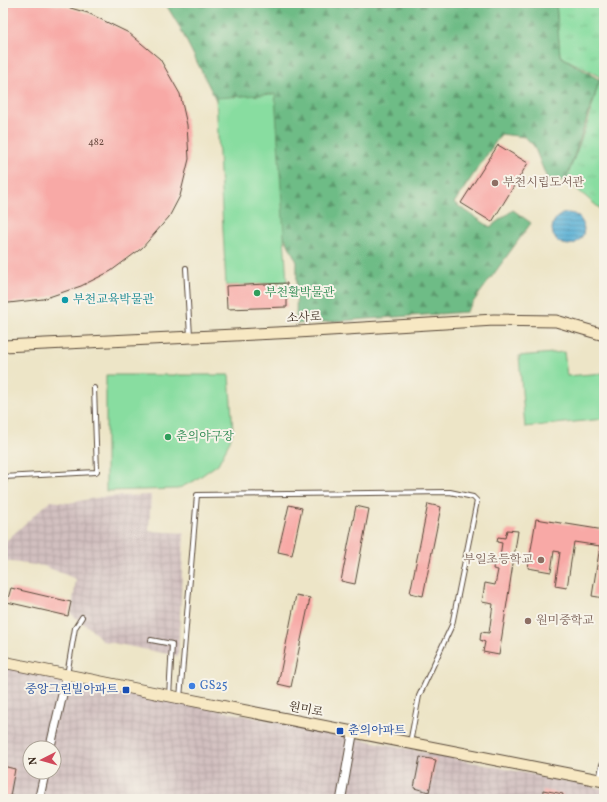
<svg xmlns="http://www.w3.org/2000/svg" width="607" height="802" viewBox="0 0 607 802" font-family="Vollkorn,'Noto Serif KR',serif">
<defs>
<pattern id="industrial-grid" width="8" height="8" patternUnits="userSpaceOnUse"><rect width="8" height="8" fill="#d1bfbf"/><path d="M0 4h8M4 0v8" fill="none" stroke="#b4a4a4"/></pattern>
<pattern id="grass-tufts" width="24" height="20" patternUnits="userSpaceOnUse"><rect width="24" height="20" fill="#88dda0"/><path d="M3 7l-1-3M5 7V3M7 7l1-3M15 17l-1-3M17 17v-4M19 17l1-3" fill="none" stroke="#76be89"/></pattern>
<pattern id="forest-firs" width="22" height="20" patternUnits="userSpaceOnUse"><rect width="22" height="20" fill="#6ebc86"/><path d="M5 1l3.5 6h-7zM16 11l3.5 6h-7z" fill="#5c996d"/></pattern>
<pattern id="water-rules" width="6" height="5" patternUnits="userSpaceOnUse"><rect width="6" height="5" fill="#59b0d6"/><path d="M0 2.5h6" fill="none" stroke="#4b8fad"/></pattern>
</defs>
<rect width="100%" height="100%" fill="#f7f3e8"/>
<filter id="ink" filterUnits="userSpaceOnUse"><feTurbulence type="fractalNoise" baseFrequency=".025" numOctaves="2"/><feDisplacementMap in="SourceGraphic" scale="8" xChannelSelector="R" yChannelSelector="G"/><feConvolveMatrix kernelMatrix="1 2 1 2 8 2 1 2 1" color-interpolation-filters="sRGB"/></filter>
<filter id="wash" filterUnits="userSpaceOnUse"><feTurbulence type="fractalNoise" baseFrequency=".012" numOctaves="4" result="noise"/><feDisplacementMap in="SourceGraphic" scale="16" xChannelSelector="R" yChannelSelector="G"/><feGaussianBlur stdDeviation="0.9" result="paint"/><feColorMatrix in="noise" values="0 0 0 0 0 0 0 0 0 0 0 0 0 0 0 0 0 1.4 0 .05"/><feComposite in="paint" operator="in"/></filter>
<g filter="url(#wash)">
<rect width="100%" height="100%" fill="#ede5c7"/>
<!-- industrial -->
<path fill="url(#industrial-grid)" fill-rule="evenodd" d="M151,495L149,531L184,533L178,656L103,641L91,629L71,614L76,579L44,566L3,561V552L7,540L40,510L51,501L68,503L101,497Z
M3,666L604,789V799H3ZM30,748H54V772H30Z"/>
<!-- grass -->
<path fill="url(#grass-tufts)" stroke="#62845f" d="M556,3H604V212L566,180L589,118L600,77L560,56Z"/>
<!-- forest -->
<path fill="url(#forest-firs)" stroke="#547352" d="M165,3H556L560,56L600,80L566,180L548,181L534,146L525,137L501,134L454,203L490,227L513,210L531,223L466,312L296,324L297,262L179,26Z"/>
<!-- pitch -->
<path fill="#88dda0" stroke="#62845f" d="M275,94L287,283L226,286L216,98Z
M564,352L567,376L604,373V419L525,427L519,356Z
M106,375H229L233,431L229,443L218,464L194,481L177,489L106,491Z"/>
<!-- water -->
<path fill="url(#water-rules)" stroke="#4a6d7a" d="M552 229a16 16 0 1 1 32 0a16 16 0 1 1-32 0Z"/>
<g id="blocks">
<!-- building -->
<path fill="#f8a9a6" d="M3,3H37L60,5L88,13L129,33L160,59L180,94L187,125L189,159L180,196L169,217L142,248L111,271L81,286L43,299L9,303L3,302Z
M498,145L528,163L492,222L461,203Z
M287,283V307L227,309L226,286Z
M428,504L441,507L423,596L410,593Z
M289,505L302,508L292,555L278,552Z
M356,506L369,509L355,584L341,581Z
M536,519L604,530V598L592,596L600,546L574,542L567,588L555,586L560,552L554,551L551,572L528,568Z
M507,530L518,531L499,655L483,652L485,642L480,640L481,632L489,633L493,604L482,602L485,583L495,585L498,570L493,569L494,562L499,563L502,543L497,542L498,537L505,538Z
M11,588L71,602L68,616L7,602Z
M296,595L310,598L291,687L278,684Z
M420,757L436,760L429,792L414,788Z
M3,766L15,769L10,796H14L13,799H3Z
M543,790L563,794L562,799H542Z"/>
</g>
</g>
<g filter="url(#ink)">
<use href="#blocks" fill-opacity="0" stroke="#564637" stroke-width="1"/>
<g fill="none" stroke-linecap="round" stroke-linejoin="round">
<!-- lane casing -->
<g stroke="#564637" stroke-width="6">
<path id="lane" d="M186,268L190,336
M3,477L96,472L97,471L94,388
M3,490L5,477
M151,640L172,644L169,696
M67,675L75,628L82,617
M180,698L197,495L450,492L473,497L477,501L452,625L419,696L410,743"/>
</g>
<!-- street casing -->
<g stroke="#564637" stroke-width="10">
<path id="street" d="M50,748L67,675
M601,781L604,765
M39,799L45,772
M341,799L353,732"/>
</g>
<!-- secondary casing -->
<g stroke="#564637" stroke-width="13">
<path id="secondary" d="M3,346L297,332L494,320L556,321L604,335
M3,662L180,698L604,781"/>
</g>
<!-- lane -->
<use href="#lane" stroke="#fff" stroke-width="4"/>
<!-- street -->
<use href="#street" stroke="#fff" stroke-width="8"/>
<!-- secondary -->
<use href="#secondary" stroke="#f7e8c3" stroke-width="11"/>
</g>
</g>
<!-- markers -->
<g fill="#8d6e63" stroke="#f7f3e8" stroke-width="1.5">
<circle cx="495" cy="183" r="4"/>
<circle cx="541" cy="560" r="4"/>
<circle cx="528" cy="621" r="4"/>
</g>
<g fill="#2e9e5b" stroke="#f7f3e8" stroke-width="1.5">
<circle cx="257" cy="293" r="4"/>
<circle cx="168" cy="437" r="4"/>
</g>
<circle fill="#0f9aa8" stroke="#f7f3e8" stroke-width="1.5" cx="65" cy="300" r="4"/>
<circle fill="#3f7fe0" stroke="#f7f3e8" stroke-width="1.5" cx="192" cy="686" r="4"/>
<g fill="#1a4fb4" stroke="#f7f3e8" stroke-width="1.5">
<rect x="122" y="686" width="8" height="8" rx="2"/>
<rect x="336" y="727" width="8" height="8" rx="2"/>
</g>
<g text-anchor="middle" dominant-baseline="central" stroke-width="4" stroke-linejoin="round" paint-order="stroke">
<!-- number labels -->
<g font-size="10" fill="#6a4a40">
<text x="96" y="142">482</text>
</g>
<!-- education labels -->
<g font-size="12" fill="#785e54" stroke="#f7f3e8" text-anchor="start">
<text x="503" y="183">부천시립도서관</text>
<text x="533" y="560" text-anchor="end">부일초등학교</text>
<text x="536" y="621">원미중학교</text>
</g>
<!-- leisure labels -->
<g font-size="12" fill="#27864d" stroke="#f7f3e8" text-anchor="start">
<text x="265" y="293">부천활박물관</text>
<text x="176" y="437">춘의야구장</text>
</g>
<!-- culture labels -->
<g font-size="12" fill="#0d838f" stroke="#f7f3e8" text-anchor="start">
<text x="73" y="300">부천교육박물관</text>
</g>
<!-- street labels -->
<g font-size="12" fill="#3b2a1e" stroke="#f7f3e8">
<text transform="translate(304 318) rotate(-3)">소사로</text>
<text transform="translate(306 710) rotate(11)">원미로</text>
</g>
<!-- shop labels -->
<g font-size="12" fill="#366cbe" stroke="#f7f3e8" text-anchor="start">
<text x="200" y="686">GS25</text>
</g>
<!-- transit labels -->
<g font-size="12" fill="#164399" stroke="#f7f3e8" text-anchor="end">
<text x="118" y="690">중앙그린빌아파트</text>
<text x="348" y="731" text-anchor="start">춘의아파트</text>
</g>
</g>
<!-- margin -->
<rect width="607" height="802" fill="none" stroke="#f7f3e8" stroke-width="16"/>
<!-- north arrow -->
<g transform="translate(42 760) rotate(264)"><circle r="19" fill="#f7f3e8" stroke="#aca397"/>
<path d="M0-3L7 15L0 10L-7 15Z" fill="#d1495b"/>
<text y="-6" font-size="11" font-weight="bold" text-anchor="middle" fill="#3b2a1e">N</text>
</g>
</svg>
